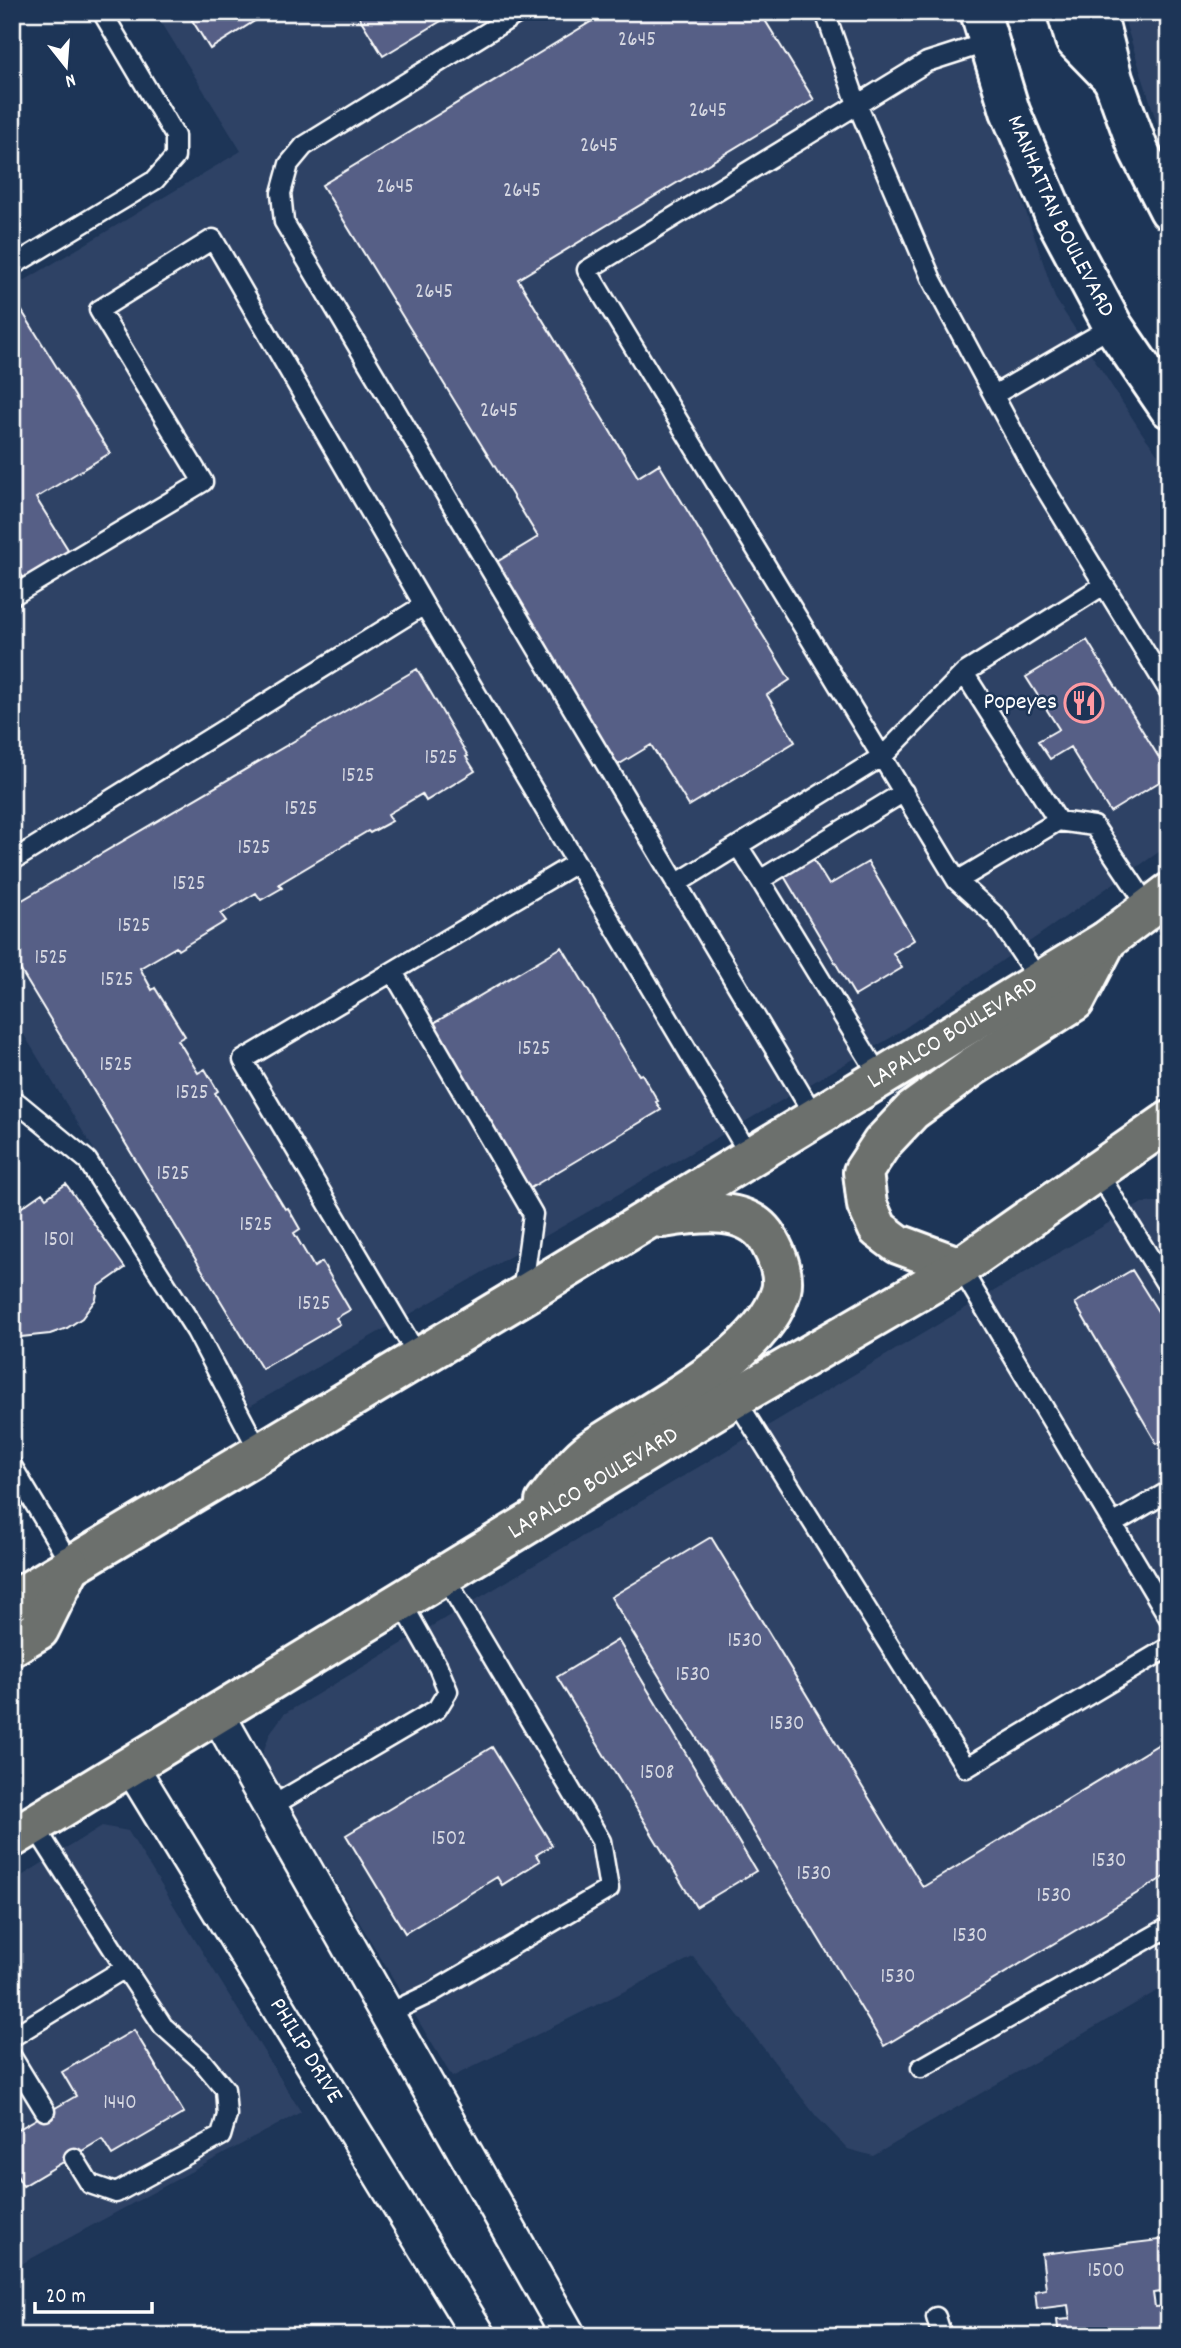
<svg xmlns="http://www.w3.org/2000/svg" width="1181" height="2348" viewBox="0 0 1181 2348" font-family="Dekko,sans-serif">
<rect width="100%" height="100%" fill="#1d3557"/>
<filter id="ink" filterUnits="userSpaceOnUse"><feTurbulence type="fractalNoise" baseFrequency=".0143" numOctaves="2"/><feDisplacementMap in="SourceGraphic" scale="14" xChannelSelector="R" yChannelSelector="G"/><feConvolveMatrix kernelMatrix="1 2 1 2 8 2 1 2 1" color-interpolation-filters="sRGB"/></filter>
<g filter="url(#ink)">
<!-- built -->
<path fill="#2e4265" d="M155,12H959L1055,298L1142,433L1169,469V845L892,1037L250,1406L12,1015V288L241,151Z
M1122,12H1169V153L1160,133Z
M1169,1202V1984L873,2156L848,2149L816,2116L693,1957L452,2077L261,1758L270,1733L284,1714L1142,1203Z
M102,1826L128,1831L301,2112L12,2269V1882Z"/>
<!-- building -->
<path fill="#575f86" stroke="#fff" stroke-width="2" d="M187,12H269L210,49Z
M356,12H456L383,56Z
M607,12H760L814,100L518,279L638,477L659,464L790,680L767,695L795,742L689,806L651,745L618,765L495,563L538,537L322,185Z
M12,295L110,453L36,498L69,551L24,579L12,560Z
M1087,640L1169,774V776L1110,812L1070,747L1050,759L1038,741L1059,729L1026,677Z
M417,669L468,756L466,757L475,771L426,801L422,794L388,814L392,821L370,833L368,831L279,884L282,888L261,900L256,893L221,914L226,921L178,950L176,947L140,968L152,990L155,988L185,1036L178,1040L198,1073L205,1069L218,1091L215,1093L285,1209L288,1208L300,1229L294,1233L314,1267L322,1262L350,1310L336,1318L340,1324L262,1369L12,956V906Z
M813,859L829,885L868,862L914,940L893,953L902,968L855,996L784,876Z
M562,947L639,1075L642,1074L658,1101L656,1102L661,1110L527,1190L429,1026Z
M66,1184L125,1268L98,1287L96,1299L82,1318L67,1328L50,1334L21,1337L12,1343V1214L42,1193L46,1198Z
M1132,1270L1169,1329V1437L1157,1444L1075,1303Z
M711,1537L923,1887L1169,1738V1874L884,2046L611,1597Z
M618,1640L756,1871L696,1907L557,1677Z
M492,1747L552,1845L536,1855L540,1861L502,1885L497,1877L405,1933L346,1835Z
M134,2030L184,2113L112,2155L102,2139L23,2186L12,2167V2133L76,2096L62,2072Z
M1167,2239L1169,2291L1153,2293L1155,2307L1168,2306L1169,2324L1161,2325L1162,2336H1059L1057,2320L1070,2319L1068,2305L1037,2309L1035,2291L1046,2289L1042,2254Z"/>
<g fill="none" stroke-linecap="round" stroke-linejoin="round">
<!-- lane casing -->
<g stroke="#fff" stroke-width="23">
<path id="lane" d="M520,12L304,146L289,164L281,193L284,222L815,1117
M825,12L857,104L932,280L1032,467L1169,691
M12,266L155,180L175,157V136L102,12
M994,395L1113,326
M12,596L203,482L99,310L213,239L424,605L12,861
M424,605L751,1158
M964,673L1058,821L957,881L587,270L927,62L989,42
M1058,821L1094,826L1149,908
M738,846L760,880
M957,881L997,917L1039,980
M676,884L883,756L964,673L1104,585
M393,972L533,1214L522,1293
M880,1077L760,880L904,792
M12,1102L18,1103L87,1160L196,1331L260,1453
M1097,1171L1169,1289
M960,1267L1169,1618
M419,1358L243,1060L576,863
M735,1398L966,1768L1169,1647
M12,1466L71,1565
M1113,1524L1169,1491
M270,1807L437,1709L448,1691L438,1667L402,1603
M387,2014L431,1993L609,1889L601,1841L445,1577
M12,2037L125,1968L34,1825
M12,2057L45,2111
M921,2068L1169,1927
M74,2158L90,2184L116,2193L221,2136L227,2115L225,2089L201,2060L163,2026L125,1968
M936,2317L942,2336"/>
</g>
<!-- street casing -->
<g stroke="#fff" stroke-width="38">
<g id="street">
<path d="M218,1715L569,2336"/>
<path id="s1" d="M131,1766L479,2336"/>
</g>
</g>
<!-- secondary casing -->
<g stroke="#fff" stroke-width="44">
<g id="secondary">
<path id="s2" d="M980,12L1010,111L1056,219L1113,326L1169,408"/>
<path d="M1067,12L1075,40L1112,78"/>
<path d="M1096,12L1113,79L1139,151L1169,210"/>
</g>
</g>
<!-- primary casing -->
<g stroke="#fff" stroke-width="44">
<g id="primary">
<path d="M960,1267L898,1244L878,1229L867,1205L863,1172L882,1143L912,1111L972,1067L1075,1001L1107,940"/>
<path d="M545,1502C559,1485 574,1462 591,1450C645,1413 763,1357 781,1291C785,1275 777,1255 769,1241C750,1204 696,1213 662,1218"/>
<path id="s3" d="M12,1601L522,1296L1107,940L1169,893"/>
<path d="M12,1646L39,1630L71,1565"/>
<path id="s4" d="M12,1838L735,1398L960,1267L1169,1121"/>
</g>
</g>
<!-- lane -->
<use href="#lane" stroke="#1d3557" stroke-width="18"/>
<!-- street -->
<use href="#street" stroke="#1d3557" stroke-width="33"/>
<!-- secondary -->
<use href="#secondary" stroke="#1d3557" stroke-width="38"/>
<!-- primary -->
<use href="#primary" stroke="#6c706d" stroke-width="38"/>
</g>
</g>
<!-- icons -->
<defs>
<g id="restaurant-ring" transform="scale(2.0125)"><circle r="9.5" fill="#1d3557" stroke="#ff9aa2" stroke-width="1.5"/><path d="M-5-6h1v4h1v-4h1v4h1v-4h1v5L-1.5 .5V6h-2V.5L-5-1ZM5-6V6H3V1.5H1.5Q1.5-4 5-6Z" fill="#ff9aa2"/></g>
</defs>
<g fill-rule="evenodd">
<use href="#restaurant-ring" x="1084" y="703"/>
</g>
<g text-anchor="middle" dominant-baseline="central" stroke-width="5" stroke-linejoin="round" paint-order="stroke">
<!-- number labels -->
<g font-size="21" fill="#d5d7e1">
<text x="637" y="41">2645</text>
<text x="708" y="112">2645</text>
<text x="599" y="147">2645</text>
<text x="395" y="188">2645</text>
<text x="522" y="192">2645</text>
<text x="434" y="293">2645</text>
<text x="499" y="412">2645</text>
<text x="441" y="759">1525</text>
<text x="358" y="777">1525</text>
<text x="301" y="810">1525</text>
<text x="254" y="849">1525</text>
<text x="189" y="885">1525</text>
<text x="134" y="927">1525</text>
<text x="51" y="959">1525</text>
<text x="117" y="981">1525</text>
<text x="534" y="1050">1525</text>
<text x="116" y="1066">1525</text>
<text x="192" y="1094">1525</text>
<text x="173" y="1175">1525</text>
<text x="256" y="1226">1525</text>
<text x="59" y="1241">1501</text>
<text x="314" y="1305">1525</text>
<text x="745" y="1642">1530</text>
<text x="693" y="1676">1530</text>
<text x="787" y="1725">1530</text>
<text x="657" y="1774">1508</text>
<text x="449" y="1840">1502</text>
<text x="1109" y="1862">1530</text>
<text x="814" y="1875">1530</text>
<text x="1054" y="1897">1530</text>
<text x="970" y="1937">1530</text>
<text x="898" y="1978">1530</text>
<text x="120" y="2104">1440</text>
<text x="1106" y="2272">1500</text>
</g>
<!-- street labels -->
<g font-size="24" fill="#fff" stroke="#1d3557">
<text stroke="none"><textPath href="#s2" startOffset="220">MANHATTAN BOULEVARD</textPath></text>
<text stroke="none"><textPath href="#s3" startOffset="1099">LAPALCO BOULEVARD</textPath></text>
<text stroke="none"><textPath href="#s4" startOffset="681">LAPALCO BOULEVARD</textPath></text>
<text stroke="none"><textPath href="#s1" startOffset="334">PHILIP DRIVE</textPath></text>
</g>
<!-- poi labels -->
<g font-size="24" fill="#fff" stroke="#1d3557" text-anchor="end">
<text x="1057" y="703">Popeyes</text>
</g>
</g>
<!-- margin -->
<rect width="1181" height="2348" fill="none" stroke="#1d3557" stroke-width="42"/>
<rect x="21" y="21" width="1139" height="2306" fill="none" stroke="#fff" stroke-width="2.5" filter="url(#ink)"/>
<!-- north arrow -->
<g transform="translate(66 66) rotate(163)" stroke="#1d3557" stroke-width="5" paint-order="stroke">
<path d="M0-5L12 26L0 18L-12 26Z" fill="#ffffff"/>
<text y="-10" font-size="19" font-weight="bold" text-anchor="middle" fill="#ffffff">N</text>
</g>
<!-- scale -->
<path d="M35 2302v10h117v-10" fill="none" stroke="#ffffff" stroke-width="3.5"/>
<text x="46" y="2302" font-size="21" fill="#ffffff" stroke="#1d3557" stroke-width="5" paint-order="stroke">20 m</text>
</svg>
